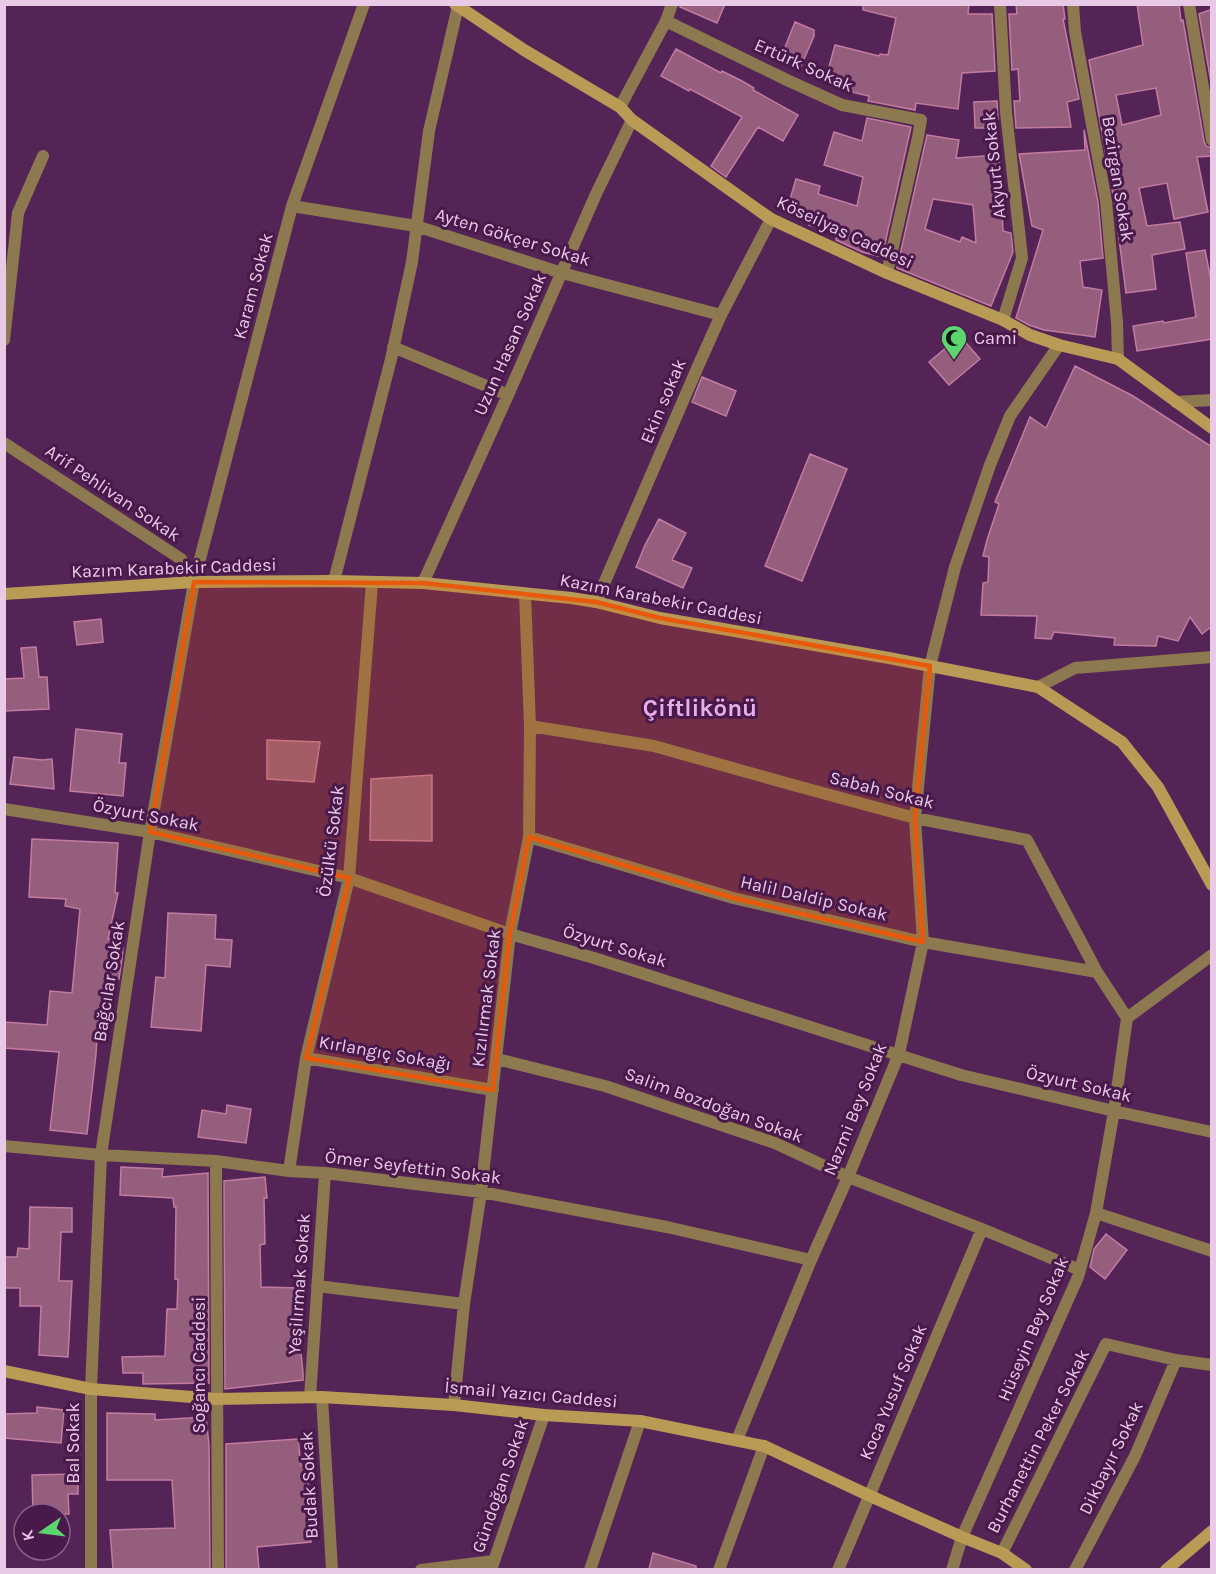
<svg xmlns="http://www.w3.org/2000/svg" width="1216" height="1574" viewBox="0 0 1216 1574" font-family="Karla,sans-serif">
<rect width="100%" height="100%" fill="#552456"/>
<!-- building -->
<path fill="#955e7c" stroke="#c37ba2" stroke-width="1.5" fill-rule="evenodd" d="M680,4H725L717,23L680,7Z
M863,4H969L968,14H992L995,71L962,73L958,109L916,103L915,110L868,101L869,96L843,90L844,87L825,81L835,45L879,56L880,54L888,55L896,18L863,10Z
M1016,4H1063L1065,19H1063L1079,99L1067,102L1071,127L1016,128L1014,101H1020L1018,69L1012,70L1009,14H1017Z
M1137,4H1179L1181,21L1183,20L1204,141L1206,146L1212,148V156L1197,157L1208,212L1174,219L1167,183L1139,188L1147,226L1180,222L1185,249L1152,255L1156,289L1126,293L1114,200L1089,60L1143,45ZM1156,88L1161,115L1122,125L1116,95Z
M1212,9V88L1199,14Z
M795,22L814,30V36L801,66L781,57Z
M676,49L721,73L722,71L742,81L754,88L753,90L798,115L783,141L758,127L726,177L711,166L742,117L690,89L689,91L661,76Z
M997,101L998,119H997V128H975L974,102Z
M867,118L911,127L882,257L862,252L836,240L837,233L809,225L811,220L786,213L796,179L820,186L818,194L857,206L863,177L824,165L834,132L862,141Z
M1084,130L1098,202L1103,258L1080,261L1083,287L1102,290L1095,337L1044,330L1029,325L1016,318L1043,230L1032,226L1019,154L1085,150Z
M927,135L959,140L956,158L999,155L1003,231L1011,233L1013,252L991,306L897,268ZM933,199L973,205L976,243L962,237L960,242L925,229Z
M1205,250L1212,285V339L1137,351L1133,326L1163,321L1164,323L1196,317L1186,253Z
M960,336L980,359L949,385L929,362Z
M1075,366L1133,396L1212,447V626L1202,634L1190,617L1178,641L1158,636L1156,646L1114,645L1115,638L1054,632L1051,639L1035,638L1037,616L981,615L983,583L988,582L989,557L983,556L987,540L999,504L995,502L1030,417L1046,428Z
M702,377L736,391L726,416L692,402Z
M810,454L847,469L802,581L765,566Z
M659,519L686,533L672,560L692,568L683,588L636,567L645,545Z
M101,619L103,642L77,645L74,622Z
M36,647L39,677H47L49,709L4,711V679L24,678L21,648Z
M76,729L122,734L119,763H126L123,796L70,791Z
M267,740L320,742L314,782L267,779Z
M14,757L42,760L52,759L54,789L10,784Z
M432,775V841L370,840L371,779Z
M32,839L118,843L115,893H118L108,939L114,940L113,947L123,948L122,959L119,979L106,978L102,1020H98L96,1054L87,1134L50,1130L59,1052L4,1048V1022L47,1025L50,991L72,993L80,909L65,906L66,899L29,897Z
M168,913L216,915L215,939L232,940L230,967L206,965L201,1031L151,1027L156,977L165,978Z
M227,1105L251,1109L246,1143L198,1137L202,1110L226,1114Z
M121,1167L163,1169L162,1177L208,1173L209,1383L143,1384V1373H123L122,1357L165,1356L167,1309H177L178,1279H175L176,1207H174L173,1198L120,1195Z
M265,1177L267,1198H264L265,1244L260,1245L261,1287L299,1288V1333L303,1373V1380L225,1389L224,1181Z
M30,1207L72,1208V1232H61L59,1281H72L68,1357L39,1355L41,1306H20V1288H4V1257H17L18,1248L29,1249Z
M1106,1234L1127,1250L1105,1279L1090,1267L1094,1249Z
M37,1407L64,1410L61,1443L4,1438V1414L37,1413Z
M107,1413L155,1414V1420L206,1417L209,1445L210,1569H113L110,1530L175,1528L172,1480H107Z
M298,1439L301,1466L306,1465L311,1512H309L311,1542L257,1547L259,1569H226V1444Z
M78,1474V1494H68L69,1514H33L32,1475Z
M653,1553L696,1566V1569H649Z"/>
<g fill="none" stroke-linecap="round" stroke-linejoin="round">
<!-- street -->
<path stroke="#8c794f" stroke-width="12" d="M1000,4L1006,112L1022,258L1003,320
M1073,4L1075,32L1106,201L1117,322L1118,359
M1189,4L1212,140
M666,21L789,81L842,105L921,120L918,137L887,273
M620,107L666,21L672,4
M292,206L416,226L562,273L721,315
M4,340L18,213L43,156
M393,347L508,395
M1176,402L1212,400
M4,443L181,559L194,582
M334,581L391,359L412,262L429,131L458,6
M423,583L508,395L596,194L632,120
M596,602L699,364L721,315L771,219
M1038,687L1075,668L1212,657
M530,726L654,746L793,785L915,818L1027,840L1097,972L1127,1018
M4,809L150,832L349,878L510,934L594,958L961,1075L1114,1111L1212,1132
M529,837L733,898L923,942L1097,972
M306,1058L493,1090
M497,1059L605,1086L775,1143L848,1177L982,1229L1080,1270
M4,1146L101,1155L216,1161L289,1171L325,1173L481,1192L667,1227L811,1260
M216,1161L218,1570
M289,1171L306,1058L349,878L372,583
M1096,1213L1212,1251
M317,1286L464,1304
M310,1397L325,1173
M322,1397L332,1570
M454,1405L464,1304L481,1192L510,934L529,837L530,726L525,594
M737,1440L811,1260L848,1177L899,1054L923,942L915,818L930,666L955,567L990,465L1010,416L1059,345
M1002,1553L1106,1344L1176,1360L1212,1365
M91,1570V1389L101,1155L150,832L194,582L292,206L364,4
M421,1570L494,1561
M491,1570L544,1415
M590,1570L640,1421
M719,1570L764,1446
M838,1570L982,1229
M952,1570L962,1537L1078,1277L1096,1213L1114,1111L1127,1018L1212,955
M1075,1570L1135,1456L1176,1360"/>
<!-- secondary -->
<path stroke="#ba9b55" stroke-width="12" d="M455,4L524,50L620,107L632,120L771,219L887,273L1003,320L1030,335L1059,345L1118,359L1212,428
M4,594L194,582L334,581L423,583L571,598L596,602L660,618L889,658L1038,687L1122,742L1158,787L1212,885
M4,1371L91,1389L217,1399L322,1397L454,1405L544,1415L640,1421L764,1446L868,1495L962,1537L1002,1553L1026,1570
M1166,1570L1212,1531"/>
</g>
<!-- marked area -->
<path fill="#e8590c" fill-opacity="0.2" stroke="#e8590c" stroke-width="4.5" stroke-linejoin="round" d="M194,582L423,583L596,602L660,618L930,666L915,818L923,942L733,898L529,837L510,934L493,1090L306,1058L349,878L150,832Z"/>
<!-- icons -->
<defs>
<g id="mosque-pin" transform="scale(1.35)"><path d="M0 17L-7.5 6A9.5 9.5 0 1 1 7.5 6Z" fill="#5bd56e" stroke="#4a194b"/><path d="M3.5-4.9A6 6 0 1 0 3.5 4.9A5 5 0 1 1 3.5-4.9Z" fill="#111"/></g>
</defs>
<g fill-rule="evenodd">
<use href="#mosque-pin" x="954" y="338"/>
</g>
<g text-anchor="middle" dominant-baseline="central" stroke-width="6" stroke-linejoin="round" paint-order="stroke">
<!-- street labels -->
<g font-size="18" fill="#e8cae7" stroke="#4a194b">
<text transform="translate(804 65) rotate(24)">Ertürk Sokak</text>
<text transform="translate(994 165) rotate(-96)">Akyurt Sokak</text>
<text transform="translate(1118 179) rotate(81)">Bezirgan Sokak</text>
<text transform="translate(845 232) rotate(25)">Köseilyas Caddesi</text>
<text transform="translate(513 237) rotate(17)">Ayten Gökçer Sokak</text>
<text transform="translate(253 286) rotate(-75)">Karam Sokak</text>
<text transform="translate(510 344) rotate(-66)">Uzun Hasan Sokak</text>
<text transform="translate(663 401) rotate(-67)">Ekin sokak</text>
<text transform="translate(113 493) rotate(34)">Arif Pehlivan Sokak</text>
<text transform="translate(174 568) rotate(-2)">Kazım Karabekir Caddesi</text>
<text transform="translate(661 599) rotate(11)">Kazım Karabekir Caddesi</text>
<text transform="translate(882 790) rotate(14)">Sabah Sokak</text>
<text transform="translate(146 815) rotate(11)">Özyurt Sokak</text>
<text transform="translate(331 841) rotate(-83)">Özülkü Sokak</text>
<text transform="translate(814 898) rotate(13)">Halil Daldip Sokak</text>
<text transform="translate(615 946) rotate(17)">Özyurt Sokak</text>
<text transform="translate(109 981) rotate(-81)">Bağcılar Sokak</text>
<text transform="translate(486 998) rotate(-83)">Kızılırmak Sokak</text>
<text transform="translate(385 1053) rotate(10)">Kırlangıç Sokağı</text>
<text transform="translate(1079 1084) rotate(13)">Özyurt Sokak</text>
<text transform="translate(714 1105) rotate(20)">Salim Bozdoğan Sokak</text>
<text transform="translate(855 1109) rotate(-68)">Nazmi Bey Sokak</text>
<text transform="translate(413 1167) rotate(7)">Ömer Seyfettin Sokak</text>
<text transform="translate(299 1284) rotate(-86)">Yeşilırmak Sokak</text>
<text transform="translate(1033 1329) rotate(-67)">Hüseyin Bey Sokak</text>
<text transform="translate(199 1365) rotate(-90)">Soğancı Caddesi</text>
<text transform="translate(893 1392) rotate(-67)">Koca Yusuf Sokak</text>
<text transform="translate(531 1394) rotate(5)">İsmail Yazıcı Caddesi</text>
<text transform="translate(1038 1441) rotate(-63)">Burhanettin Peker Sokak</text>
<text transform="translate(73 1443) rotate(-90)">Bal Sokak</text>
<text transform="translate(1111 1458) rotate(-64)">Dikbayır Sokak</text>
<text transform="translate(309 1485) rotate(-93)">Budak Sokak</text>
<text transform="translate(500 1486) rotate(-71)">Gündoğan Sokak</text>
</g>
<!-- poi labels -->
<g font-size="18" fill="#e8cae7" stroke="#4a194b" text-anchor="start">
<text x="974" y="338">Cami</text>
</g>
<!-- district labels -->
<g font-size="24" font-weight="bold" fill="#e8aee8" stroke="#4a194b">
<text x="700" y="708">Çiftlikönü</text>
</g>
</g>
<!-- border -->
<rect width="1216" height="1574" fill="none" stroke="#e8cae7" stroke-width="12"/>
<!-- north arrow -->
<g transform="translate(42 1532) rotate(256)"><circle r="28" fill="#4a194b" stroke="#896089" stroke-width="1.5"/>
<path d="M0-4.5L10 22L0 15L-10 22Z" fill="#5bd56e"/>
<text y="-9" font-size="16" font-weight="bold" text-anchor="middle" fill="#e8cae7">K</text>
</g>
</svg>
